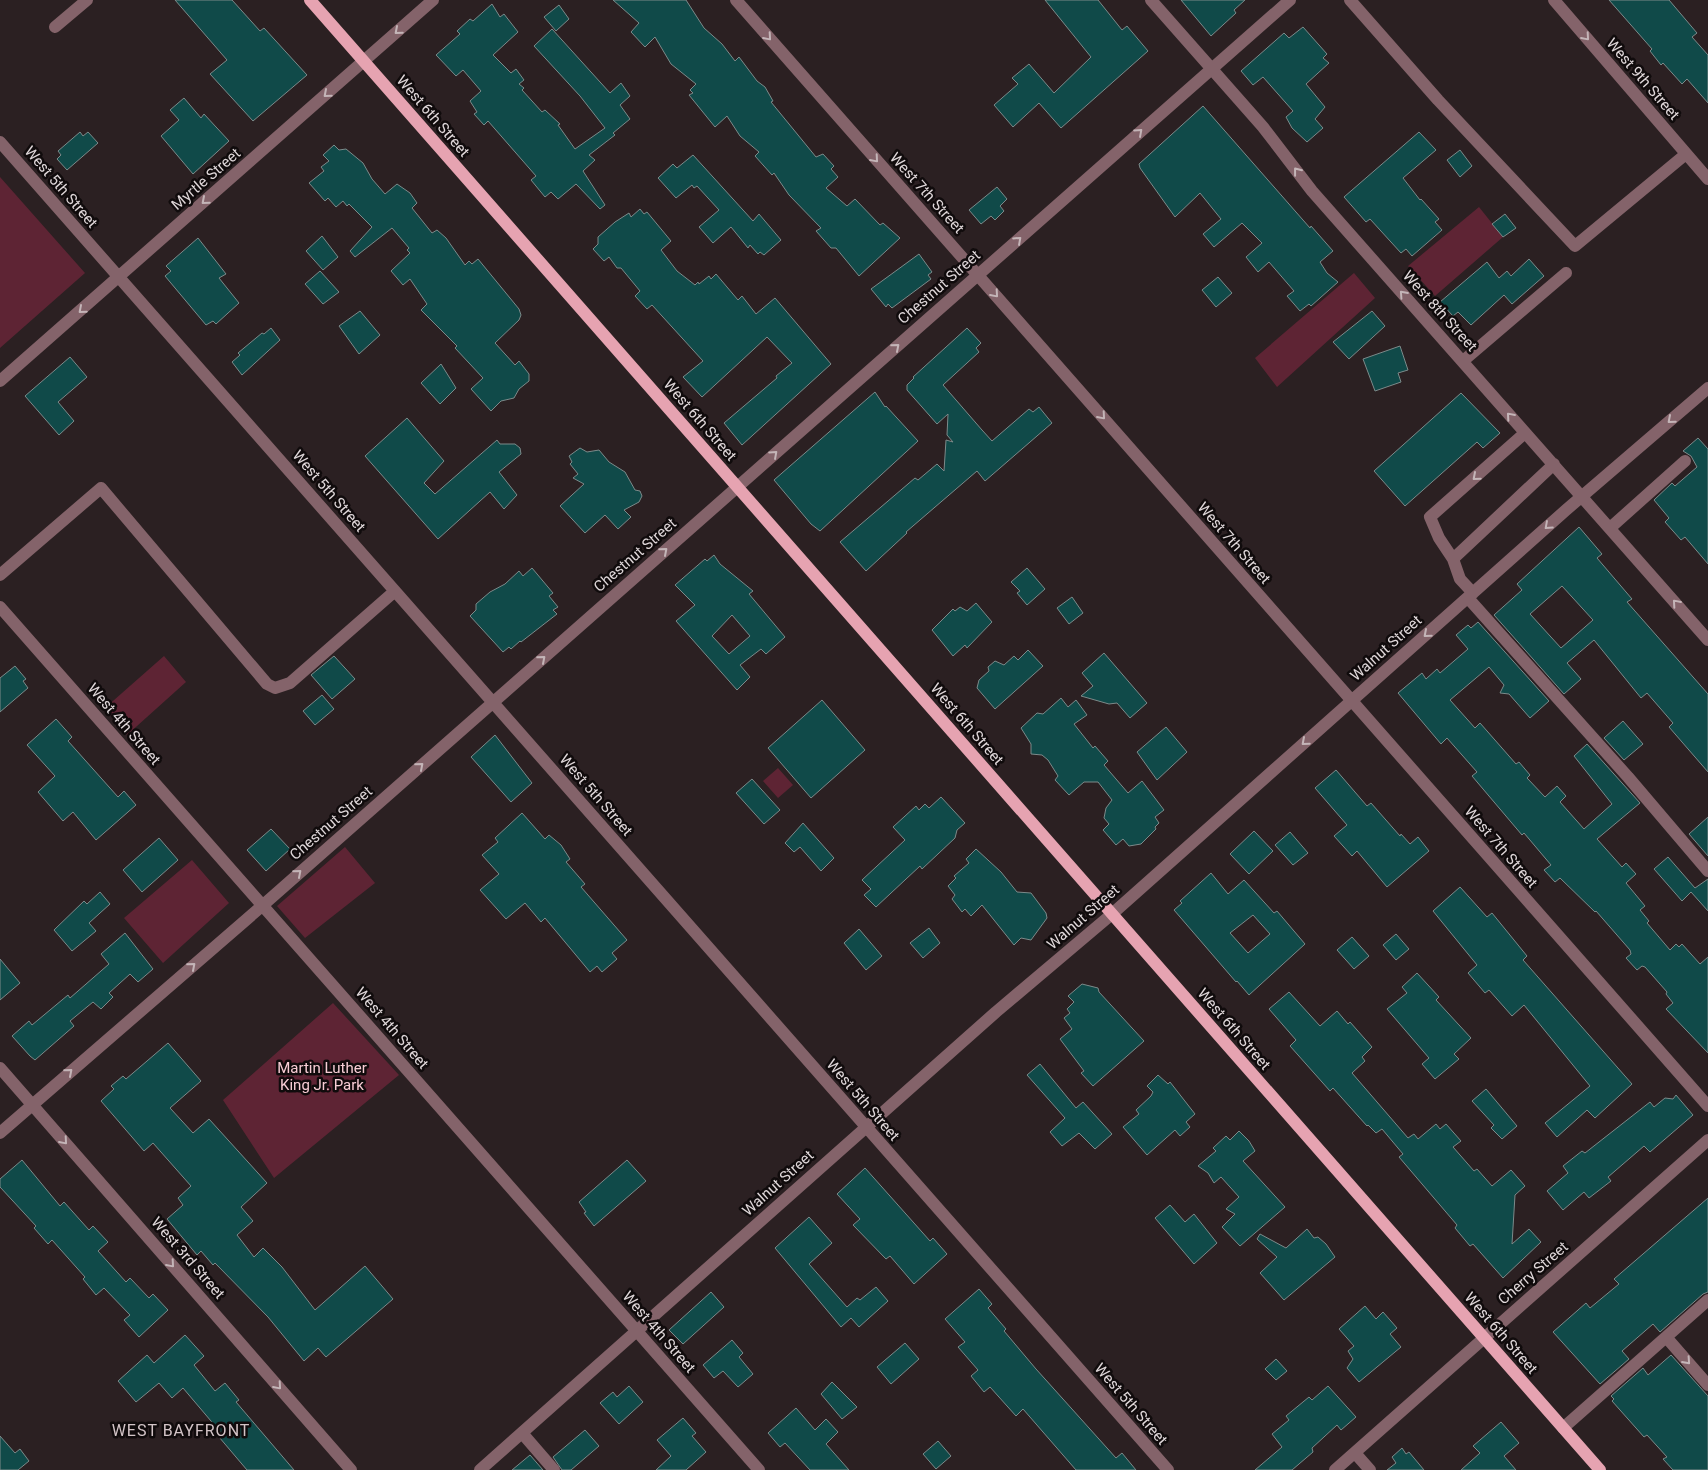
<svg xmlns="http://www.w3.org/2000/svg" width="1708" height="1470" viewBox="0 0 1708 1470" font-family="Roboto,sans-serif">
<rect width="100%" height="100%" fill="#2b2022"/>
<!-- green -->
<path fill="#5e2434" d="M0,177L85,273L0,348Z
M1479,207L1503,237L1435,296L1408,266Z
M1354,273L1375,298L1277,387L1255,358Z
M164,656L186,682L127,735L105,708Z
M778,768L793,785L778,798L763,781Z
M345,847L375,883L305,938L277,906Z
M192,860L229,903L163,963L124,918Z
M333,1003L399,1075L274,1178L223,1100Z"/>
<!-- building -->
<path fill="#104a49" stroke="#7c8a8a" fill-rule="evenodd" d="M175,0H232L260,31L264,28L307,75L253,121L210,74L227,60Z
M613,0H686L704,28L722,44L735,61L739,57L757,81L765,87L773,101L771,102L816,157L823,154L834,166L831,169L838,177L826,188L847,206L855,199L880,225L883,223L900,238L859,276L836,248H831L816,231L821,228L789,195L774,173L772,175L755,156L759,152L740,136L727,116L715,127L689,95L693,93L690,90L696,84L671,64L655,37L645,47L631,32L639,23Z
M1045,0H1098L1122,30L1127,26L1148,51L1061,128L1039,103L1013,127L994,105L1018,84L1012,78L1029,64L1054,93L1091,57Z
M1181,0H1245L1234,10L1236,13L1211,36Z
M1609,0H1669L1697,33L1692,37L1708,55V103L1687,79L1682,84L1663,63L1661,65L1650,51L1652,49Z
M492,4L500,17L504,14L518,32L493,55L511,73L516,69L524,80L519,84L524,88L522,90L542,112L545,110L560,124L558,125L575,149L605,128L580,96L534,46L552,29L610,93L621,83L630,96L620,105L630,119L613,133L615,135L589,155L595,160L583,171L605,205L600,209L576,184L558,199L551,192L545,197L531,180L536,176L488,121L484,125L474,114L477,112L470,101L481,91L463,70L456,76L436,55L460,34L457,31L470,19L473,21Z
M559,5L569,19L556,31L544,17Z
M1303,27L1327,54L1323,58L1329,63L1306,84L1325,107L1315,119L1323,128L1307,142L1292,128L1286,117L1293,111L1263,77L1253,85L1241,71L1284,33L1289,38Z
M184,98L201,118L204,114L229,141L193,174L161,136L179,120L170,110Z
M1203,106L1310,228L1311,226L1333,251L1320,262L1327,273L1338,282L1311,306L1309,304L1300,311L1294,304L1287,296L1294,291L1269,262L1258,272L1246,257L1262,243L1242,223L1214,247L1203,234L1221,219L1200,193L1175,217L1140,168L1139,164Z
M80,132L83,136L88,132L98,143L67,170L57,159L61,155L58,151Z
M1419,132L1436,150L1403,178L1420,200L1421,199L1439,219L1435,222L1442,230L1412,256L1406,249L1401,253L1370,219L1366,222L1344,197Z
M334,145L339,150L346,149L363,163L372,179L385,194L397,184L410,193L417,203L412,208L432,233L437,230L446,238L465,265L469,261L472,264L478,259L519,309L521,315L519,320L495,343L515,365L519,361L529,374V381L519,389L514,398L501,401L491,411L471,389L483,378L455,348L457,346L421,310L427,304L410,279L403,285L391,271L410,253L407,250L409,248L392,228L355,257L350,251L372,227L349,204L347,206L343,201L336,207L328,198L325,201L309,183L324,171L321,167L329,161L323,155Z
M1460,150L1472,166L1460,177L1447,160Z
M693,155L753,221L759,214L781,240L764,255L760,252L758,254L750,245L748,248L731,227L713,243L699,227L719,210L697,186L694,188L692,185L676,198L658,178L673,164L677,168Z
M997,187L1007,199L1000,206L1004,211L995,220L991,216L981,224L969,210Z
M640,209L644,214L647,212L671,241L661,250L677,271L695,285L698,282L699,284L709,276L711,279L716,274L738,300L742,296L756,314L775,298L831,364L742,445L724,423L777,378L776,376L792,363L767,337L702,397L683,377L703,361L652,305L647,309L635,296L640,291L621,268H617L609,257L604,261L593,249L598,244V237L615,222L629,213L631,217Z
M1505,214L1516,228L1503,237L1492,224Z
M322,236L338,257L323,270L306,251Z
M198,238L226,274L219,278L239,303L216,324L213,321L206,325L165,276L171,271L166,266Z
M919,254L932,272L928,275L931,279L892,308L888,304L886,307L871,289Z
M1529,259L1544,276L1512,304L1504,295L1471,325L1458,312L1453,316L1440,302L1487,262L1499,278L1507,271L1511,276Z
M320,271L339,292L323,304L305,284Z
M1218,277L1232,293L1216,307L1202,290Z
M360,311L380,335L359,354L339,326Z
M1372,311L1385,326L1349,359L1333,342Z
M271,328L280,340L242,375L232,362L240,355L238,353L262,333L264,334Z
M967,328L981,343L976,348L979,352L943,385L982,430L992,441L1029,409L1033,412L1039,407L1052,423L985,481L977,471L906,532L907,533L866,571L840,542L915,478L918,480L937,464L944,471L946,440L953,442L947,435L948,414L937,424L907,390V385L914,378L913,377Z
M1400,346L1408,370L1398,373L1401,382L1375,391L1363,359Z
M70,357L87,377L58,402L74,421L59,435L25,396Z
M441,364L456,388L440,404L421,383Z
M875,392L885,407L886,406L918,441L820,531L811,524L774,480Z
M1461,393L1500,433L1483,448L1477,442L1405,506L1374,471Z
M407,418L444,461L424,483L435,494L497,440L500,444H515L520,448L521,454L499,472L517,495L504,509L490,492L438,539L365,456Z
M1698,438L1708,449V564L1685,537L1681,540L1665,522L1669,518L1654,500L1672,483L1675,486L1697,467L1691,456L1683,451Z
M580,448L587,452L599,450L609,462L625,472L635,490L640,491L642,496L639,502L624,510L631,517L618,529L605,515L585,533L560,506L584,484L573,478L578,474L570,464L572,462L569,456Z
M1579,527L1602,554L1597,558L1632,599L1627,602L1708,694V772L1669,727L1673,723L1647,693L1641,698L1594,640L1567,663L1581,679L1564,694L1494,615L1522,590L1517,584ZM1562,586L1593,620L1561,648L1530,614Z
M714,555L720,564L753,591L749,594L785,637L766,654L761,649L740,665L750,677L737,690L676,621L695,605L675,585L705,559L707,561ZM732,615L750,636L729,654L712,636Z
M532,568L553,593L549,596L558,607L553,610L557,614L521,642L520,641L511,649L509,647L503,652L470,616L476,610V604L490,592L505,584L519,571L523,576Z
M1027,568L1045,589L1027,605L1017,593L1020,591L1011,582Z
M1072,597L1083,613L1069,624L1057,608Z
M976,603L992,622L967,648L965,645L953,656L932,630L953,609L955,611L960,607L967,611Z
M1478,622L1549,701L1530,718L1509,694L1500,693L1504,685L1489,667L1450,700L1475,728L1480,723L1516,764L1519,762L1530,775L1527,778L1545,797L1557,786L1566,796L1560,802L1584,829L1612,804L1574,756L1587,744L1640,803L1597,839L1622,867L1626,863L1636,874L1626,883L1645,906L1640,910L1649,921L1647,923L1670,950L1676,944L1679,947L1682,944L1700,964L1708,957V1053L1666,1009L1673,1003L1666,994L1667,992L1645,967L1642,966L1637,970L1626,958L1631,954L1630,950L1596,911L1595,912L1560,878L1555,882L1544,870L1551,865L1524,833L1522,835L1472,776L1477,772L1447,738L1441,744L1398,693L1422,673L1426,679L1437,669L1440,673L1468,649L1456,635L1468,625L1471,628Z
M1028,650L1043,666L995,709L977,688L979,680L989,671L988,667L995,661L1004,665L1014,656L1018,660Z
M1104,653L1147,703L1130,718L1117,703L1109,704L1081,696L1093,686L1082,673Z
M334,656L355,679L332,699L311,675Z
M15,666L26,679L23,681L28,688L0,712V678Z
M322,695L334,709L315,725L303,711Z
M1061,698L1068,707L1076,700L1087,715L1074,724L1093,748L1095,746L1108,761L1104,765L1128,793L1142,781L1164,810L1155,817L1159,823L1155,827L1156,829L1141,844L1129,846L1123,839L1116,845L1103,830L1109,824L1104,818L1106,808L1112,800L1098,782H1084L1069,795L1055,780L1058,776L1048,760L1042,755L1031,754V744L1021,728L1037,713L1043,714Z
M822,700L865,750L811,798L768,748Z
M56,719L72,737L68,741L118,797L124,791L136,805L96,840L73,812L63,821L38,792L55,776L27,745Z
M1623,721L1643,744L1624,760L1604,738Z
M1166,727L1187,752L1157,780L1137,752Z
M495,735L532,783L511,802L471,757Z
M1336,770L1367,806L1371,803L1400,836L1401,834L1410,844L1418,837L1429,851L1387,887L1357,851L1352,856L1334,836L1347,825L1315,788Z
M752,779L780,810L764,824L736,793Z
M941,797L965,823L957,830L955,838L922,869L920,866L876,907L864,895L871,889L862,880L905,840L893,827L916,806L919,810L925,804L929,808Z
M522,813L545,839L549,835L561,845L570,859L566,862L585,884L581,887L627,940L612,953L617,959L602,972L597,966L590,972L545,918L541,922L525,903L506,919L480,890L499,874L482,855L498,842L495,838Z
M1708,817V856L1689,834Z
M803,823L834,858L821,871L800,847L794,852L785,843Z
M271,829L290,849L266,871L247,850Z
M1254,831L1273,851L1249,874L1230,854Z
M1290,832L1308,853L1293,865L1275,845Z
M159,838L178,860L142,892L123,870Z
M976,849L1001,872L1017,892L1031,893L1046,913L1047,918L1031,940L1021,938L1014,945L982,905L971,916L965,909L962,912L952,899L955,895L948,886L956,878L954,876L969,863L966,859Z
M1668,857L1695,888L1708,879V911L1691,892L1682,901L1654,869Z
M1211,873L1228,894L1244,880L1274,913L1277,911L1305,944L1249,995L1237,981L1236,982L1174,910L1182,903L1180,901ZM1253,915L1270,934L1248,953L1230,933Z
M1460,887L1487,917L1492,913L1527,956L1523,960L1632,1084L1595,1118L1587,1110L1557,1137L1545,1123L1590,1086L1524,1005L1512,1016L1489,990L1485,993L1468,973L1477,965L1433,911Z
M100,892L110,904L89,923L96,931L72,951L54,930L84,901L87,904Z
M929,928L940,943L923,958L910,943Z
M859,929L882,956L866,970L844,943Z
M125,933L153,969L138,982L130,974L109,993L113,997L101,1009L93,1002L70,1021L74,1026L35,1060L30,1056L12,1036L29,1021L32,1025L68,995L70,998L109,964L101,954Z
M1396,934L1409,949L1396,960L1383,945Z
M1352,937L1369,956L1354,969L1337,950Z
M0,959L20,983L0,1000Z
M1417,973L1439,997L1436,1000L1471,1038L1454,1054L1459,1059L1435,1079L1422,1064L1429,1058L1387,1009L1407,993L1402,987Z
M1082,984L1098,988L1099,992L1144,1041L1093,1086L1081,1073L1084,1071L1060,1039L1072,1029L1064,1018L1070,1013L1067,1009L1074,1002L1068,996Z
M1289,992L1320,1026L1337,1011L1348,1024L1350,1022L1372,1047L1362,1057L1365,1061L1352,1073L1408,1138L1414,1134L1418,1139L1436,1124L1440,1129L1446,1124L1461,1141L1453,1147L1474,1171L1477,1169L1492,1186L1511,1170L1525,1186L1515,1195L1512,1244L1529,1229L1541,1242L1503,1278L1473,1244L1470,1246L1455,1228L1457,1225L1399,1157L1403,1154L1382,1129L1376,1133L1368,1125L1367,1126L1333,1088L1330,1091L1290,1046L1296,1040L1269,1009Z
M168,1043L201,1081L170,1108L193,1133L209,1119L267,1183L241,1207L253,1221L237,1235L254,1257L263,1248L282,1267L315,1310L365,1266L393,1299L326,1357L318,1348L304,1361L268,1317L215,1263L213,1265L201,1251L197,1255L167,1219L183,1205L178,1198L191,1186L153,1143L144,1151L101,1101L114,1089L111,1086L123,1076L126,1079Z
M1040,1064L1076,1108L1083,1102L1112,1134L1095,1149L1079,1133L1062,1146L1050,1132L1065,1118L1027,1075Z
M1158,1075L1168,1084L1170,1082L1195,1114L1186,1122L1190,1127L1180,1136L1175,1130L1147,1155L1123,1127L1139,1114L1136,1110L1151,1096L1153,1092L1147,1086Z
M1486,1089L1517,1126L1502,1139L1491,1128L1494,1125L1472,1101Z
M1676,1095L1693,1115L1650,1152L1644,1146L1608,1177L1611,1181L1589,1198L1584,1192L1563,1210L1547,1191L1568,1173L1563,1166L1582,1151L1585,1153L1650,1102L1654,1107L1665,1098L1673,1099Z
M1239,1131L1249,1141L1255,1151L1243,1161L1285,1207L1240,1246L1222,1227L1235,1214L1226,1209L1239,1197L1221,1177L1214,1183L1208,1173L1198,1166L1216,1151L1213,1148L1226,1136L1230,1140Z
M22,1160L60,1206L64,1202L89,1230L93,1226L108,1242L98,1251L126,1282L130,1278L149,1298L153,1294L168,1310L139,1337L124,1320L130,1315L104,1288L96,1295L83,1279L85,1277L52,1240L48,1244L34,1228L36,1226L0,1187V1179Z
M627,1160L646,1181L594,1226L584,1213L586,1212L579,1202Z
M865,1168L930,1241L933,1238L947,1254L914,1284L890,1256L886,1259L853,1225L860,1219L837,1194Z
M1708,1198V1292L1703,1294L1660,1332L1653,1324L1622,1351L1629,1359L1600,1384L1553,1332L1586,1303L1590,1308L1619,1284L1614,1279Z
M1170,1205L1185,1222L1194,1214L1217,1243L1194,1264L1155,1218Z
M809,1217L832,1243L809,1264L847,1307L857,1298L860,1300L876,1287L888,1301L859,1327L851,1318L841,1327L775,1248Z
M1307,1229L1314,1238L1318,1237L1326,1244L1335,1257L1284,1300L1260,1273L1277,1257L1257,1239L1260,1234L1286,1248Z
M979,1289L992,1304L988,1308L1006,1329L1004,1331L1036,1369L1116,1458L1122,1453L1136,1470H1076L1023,1409L1016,1416L990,1387L984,1392L971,1376L978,1370L958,1347L965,1342L945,1319Z
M711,1292L724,1307L683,1344L669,1330Z
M1365,1306L1376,1319L1383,1312L1397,1328L1390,1334L1401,1347L1359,1382L1347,1368L1353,1359L1348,1351L1354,1346L1339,1329Z
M185,1335L204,1356L194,1365L215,1391L225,1383L239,1400L236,1402L294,1470H247L219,1437L222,1434L183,1388L172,1398L159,1383L136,1402L118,1381L147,1355L154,1363Z
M732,1340L743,1353L739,1357L753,1374L738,1387L723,1371L714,1378L703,1365Z
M905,1343L919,1359L891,1384L877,1367Z
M1671,1355L1708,1396V1470H1673L1663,1459L1667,1457L1647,1435L1644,1437L1612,1401L1614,1399L1611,1396L1643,1368L1648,1375Z
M1276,1359L1287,1371L1276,1380L1265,1369Z
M832,1382L857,1407L842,1419L821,1394Z
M629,1386L643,1402L619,1424L600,1403L613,1392L617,1397Z
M1328,1386L1356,1417L1341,1430L1337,1425L1312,1448L1313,1452L1292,1470H1255L1282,1447L1272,1434L1289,1420L1286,1416L1309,1397L1312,1400Z
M796,1408L815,1430L826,1419L838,1432L826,1444L849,1470H810L785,1443L780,1447L768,1433Z
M683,1418L696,1433L692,1436L706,1452L686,1470H656L671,1456L657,1440Z
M1501,1422L1519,1443L1504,1456L1516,1470H1461L1480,1453L1473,1446Z
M585,1430L599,1446L571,1470H562L553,1457Z
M0,1436L15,1453L20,1449L29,1461L18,1470H0Z
M938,1441L951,1456L936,1469L923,1454Z
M1402,1448L1406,1454L1409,1452L1424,1470H1387L1396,1463L1392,1457Z
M530,1455L543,1470H512Z"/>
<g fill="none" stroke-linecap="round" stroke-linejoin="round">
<!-- minor -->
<path stroke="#84636a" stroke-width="12" d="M736,0L1708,1106
M1151,0L1263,127L1312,191L1708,640
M1350,0L1438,100L1575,246L1686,154
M1554,0L1708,179
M55,27L87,0
M0,142L1168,1470
M1463,361L1566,273
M0,381L433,0
M1610,528L1685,461
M1453,559L1554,464
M0,575L101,488L267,684L275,688L290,683L395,591
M1473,593L1460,579L1453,559L1439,538L1430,517L1525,433
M1468,598L1628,777L1708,871
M0,607L759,1470
M0,1068L351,1470
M0,1133L262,906L1290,0
M1666,1337L1708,1385
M1563,1428L1708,1300
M522,1433L554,1470
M1355,1453L1370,1470
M480,1470L996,1012L1112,914L1566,510L1708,388
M1335,1470L1708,1140"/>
<!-- major -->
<path stroke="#e6a3b1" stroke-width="12" d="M310,0L1600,1470"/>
</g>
<!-- one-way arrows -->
<defs><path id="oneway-chevron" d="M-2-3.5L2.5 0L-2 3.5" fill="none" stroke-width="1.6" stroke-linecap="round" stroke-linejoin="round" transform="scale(1.25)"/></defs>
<g stroke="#c4b5b8">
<use href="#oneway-chevron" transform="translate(398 31) rotate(139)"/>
<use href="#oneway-chevron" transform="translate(768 37) rotate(49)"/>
<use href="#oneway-chevron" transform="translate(1586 37) rotate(49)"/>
<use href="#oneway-chevron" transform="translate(327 94) rotate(139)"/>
<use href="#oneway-chevron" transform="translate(1139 132) rotate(-42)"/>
<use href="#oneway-chevron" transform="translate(875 159) rotate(49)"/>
<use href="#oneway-chevron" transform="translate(1297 171) rotate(-128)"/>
<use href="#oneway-chevron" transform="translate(205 201) rotate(139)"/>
<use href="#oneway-chevron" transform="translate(1018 240) rotate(-42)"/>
<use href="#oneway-chevron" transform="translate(995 294) rotate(49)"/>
<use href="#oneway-chevron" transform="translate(1403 294) rotate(-132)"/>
<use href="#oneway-chevron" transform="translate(82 310) rotate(139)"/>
<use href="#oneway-chevron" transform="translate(896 347) rotate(-41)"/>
<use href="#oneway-chevron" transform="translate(1102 416) rotate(49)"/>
<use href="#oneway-chevron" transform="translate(1510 416) rotate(-131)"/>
<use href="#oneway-chevron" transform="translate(1671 420) rotate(139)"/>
<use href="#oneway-chevron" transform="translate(774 454) rotate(-42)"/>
<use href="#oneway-chevron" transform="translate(1476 477) rotate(139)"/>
<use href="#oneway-chevron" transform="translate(1548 526) rotate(138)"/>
<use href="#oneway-chevron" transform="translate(664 551) rotate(-41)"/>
<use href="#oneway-chevron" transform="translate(1676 603) rotate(-131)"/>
<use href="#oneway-chevron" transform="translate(1427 634) rotate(139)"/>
<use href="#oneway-chevron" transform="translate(542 659) rotate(-41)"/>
<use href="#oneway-chevron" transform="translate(1305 742) rotate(139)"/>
<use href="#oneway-chevron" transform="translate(420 766) rotate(-41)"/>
<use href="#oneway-chevron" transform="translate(298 873) rotate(-41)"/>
<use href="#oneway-chevron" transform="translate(192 966) rotate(-41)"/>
<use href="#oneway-chevron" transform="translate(69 1072) rotate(-41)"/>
<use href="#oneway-chevron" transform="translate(64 1141) rotate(49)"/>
<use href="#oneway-chevron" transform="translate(171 1264) rotate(49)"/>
<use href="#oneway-chevron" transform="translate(1687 1361) rotate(48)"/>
<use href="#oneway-chevron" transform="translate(278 1386) rotate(49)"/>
</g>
<g text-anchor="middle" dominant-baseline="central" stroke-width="5" stroke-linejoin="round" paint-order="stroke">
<!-- street labels -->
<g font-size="15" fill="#e0d8da" stroke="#100b0c">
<text transform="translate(1643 79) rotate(49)">West 9th Street</text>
<text transform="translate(433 116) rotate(49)">West 6th Street</text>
<text transform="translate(206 179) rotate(-41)">Myrtle Street</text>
<text transform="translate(61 187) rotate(49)">West 5th Street</text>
<text transform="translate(927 193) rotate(48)">West 7th Street</text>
<text transform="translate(939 287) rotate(-41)">Chestnut Street</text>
<text transform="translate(1440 311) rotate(48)">West 8th Street</text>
<text transform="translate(700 420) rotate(49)">West 6th Street</text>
<text transform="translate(329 491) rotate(49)">West 5th Street</text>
<text transform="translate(1234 543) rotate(49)">West 7th Street</text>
<text transform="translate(635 555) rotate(-41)">Chestnut Street</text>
<text transform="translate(1386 648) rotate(-42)">Walnut Street</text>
<text transform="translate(124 724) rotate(49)">West 4th Street</text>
<text transform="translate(967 724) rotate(49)">West 6th Street</text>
<text transform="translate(596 795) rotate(49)">West 5th Street</text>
<text transform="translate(331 823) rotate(-41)">Chestnut Street</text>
<text transform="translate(1501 847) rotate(49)">West 7th Street</text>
<text transform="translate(1083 917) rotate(-41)">Walnut Street</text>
<text transform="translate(392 1028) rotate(49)">West 4th Street</text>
<text transform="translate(1234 1029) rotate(49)">West 6th Street</text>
<text transform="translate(863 1100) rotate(49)">West 5th Street</text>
<text transform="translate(778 1183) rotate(-42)">Walnut Street</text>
<text transform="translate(188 1258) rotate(49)">West 3rd Street</text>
<text transform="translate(1533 1273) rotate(-41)">Cherry Street</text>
<text transform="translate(659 1332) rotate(49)">West 4th Street</text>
<text transform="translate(1501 1333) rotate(49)">West 6th Street</text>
<text transform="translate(1131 1404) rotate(49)">West 5th Street</text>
</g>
<!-- park labels -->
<g font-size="15" fill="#f8cdd5" stroke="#100b0c">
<text x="322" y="1068">Martin Luther<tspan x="322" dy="17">King Jr. Park</tspan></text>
</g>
<!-- neighbourhood labels -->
<g font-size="16" letter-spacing="1" fill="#d3c4c7" stroke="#100b0c">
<text x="181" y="1430">WEST BAYFRONT</text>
</g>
</g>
</svg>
